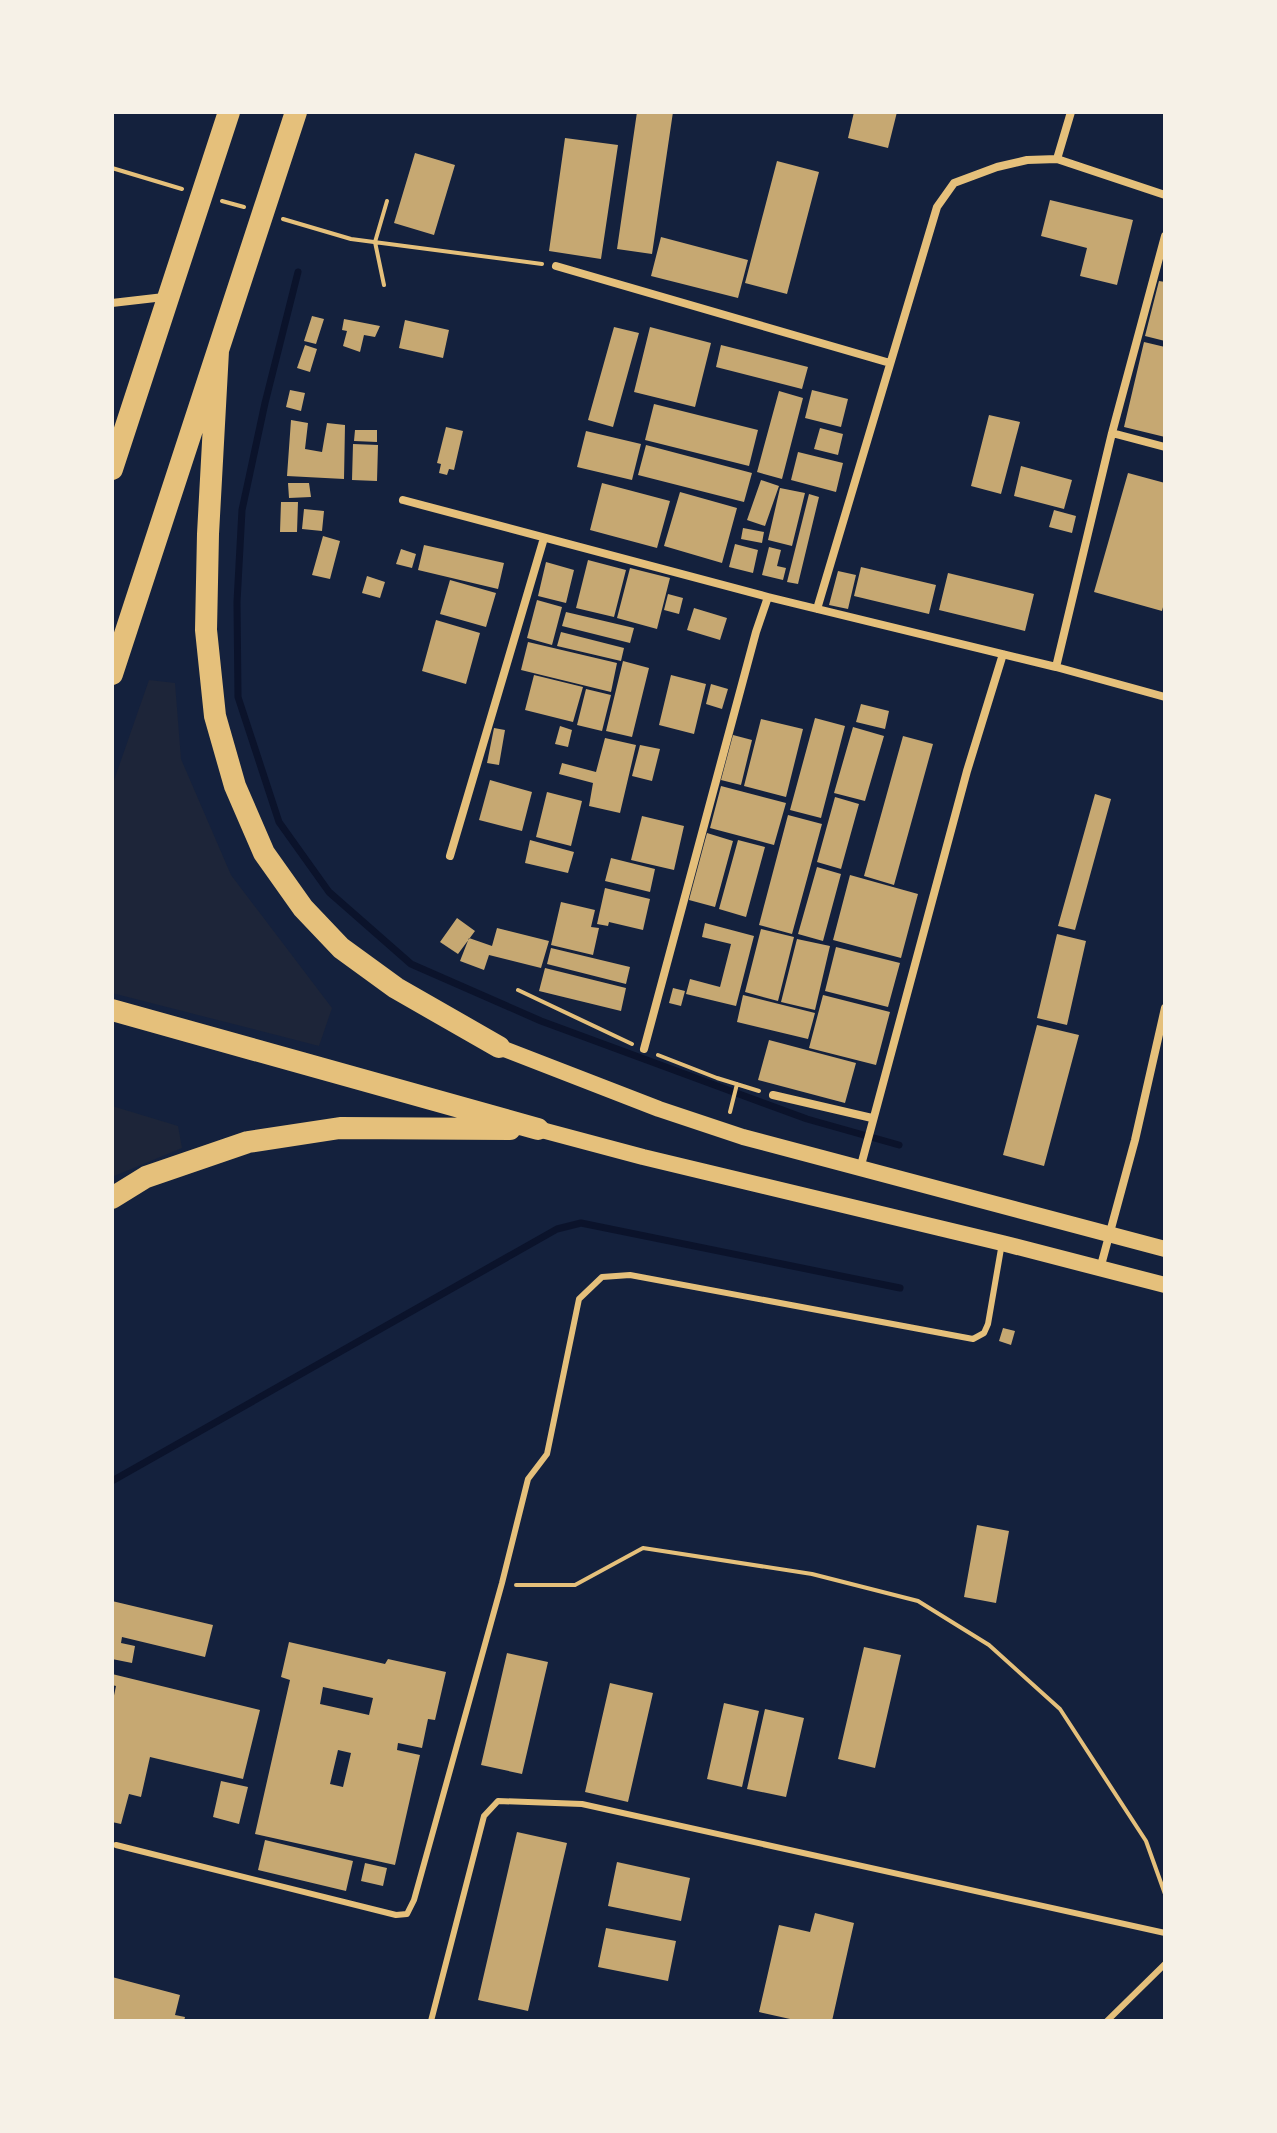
<svg xmlns="http://www.w3.org/2000/svg" width="1277" height="2133" viewBox="0 0 1277 2133" font-family="Poppins,sans-serif">
<rect width="100%" height="100%" fill="#14213d"/>
<!-- green -->
<path fill="#1d2539" d="M149,680L175,683L181,759L231,875L332,1008L319,1046L112,993V786Z
M112,1106L178,1126L182,1148L112,1177Z"/>
<g fill="none" stroke-linecap="round" stroke-linejoin="round">
<!-- stream -->
<path stroke="#0b132b" stroke-width="7" d="M298,272L265,403L242,510L237,602L238,697L279,822L329,892L411,964L541,1021L807,1119L899,1145
M112,1481L557,1229L581,1223L900,1288"/>
</g>
<!-- building -->
<path fill="#c6a872" fill-rule="evenodd" d="M637,112H673L652,254L617,249Z
M854,112H897L888,148L848,138Z
M565,138L618,145L601,259L549,251Z
M415,153L455,165L434,235L394,223Z
M777,161L819,172L787,294L745,283Z
M1050,200L1133,220L1117,285L1080,276L1087,248L1041,236Z
M661,237L748,260L738,298L651,276Z
M1159,281L1165,282V341L1145,336Z
M312,316L324,319L316,344L304,341Z
M344,319L380,326L375,337L364,335L360,352L343,346L347,331L342,330Z
M405,320L449,330L443,358L399,348Z
M614,327L639,333L613,427L588,420Z
M650,327L711,343L695,407L634,392Z
M1144,342L1165,347V437L1124,427Z
M305,345L317,349L310,372L297,368Z
M721,345L808,367L802,389L716,367Z
M290,390L305,393L301,411L286,407Z
M812,390L848,399L841,427L805,418Z
M779,391L803,398L782,479L757,472Z
M654,404L758,430L749,466L645,440Z
M989,415L1020,422L1001,494L971,486Z
M291,420L308,423L305,449L322,452L327,423L345,425L344,479L287,476Z
M446,427L463,431L454,470L449,469L447,475L439,473L441,464L437,463Z
M820,428L843,434L838,455L814,449Z
M355,430H377V442L354,441Z
M586,431L641,444L632,480L577,467Z
M353,444L378,445L377,481L352,480Z
M646,445L752,473L744,502L638,475Z
M798,452L843,463L836,492L791,480Z
M1021,466L1072,480L1064,509L1014,496Z
M1128,473L1165,483V599L1162,611L1094,592Z
M761,480L779,486L765,526L747,520Z
M288,483H309L311,497L289,498Z
M602,483L670,501L657,548L590,530Z
M780,488L805,493L792,546L768,540Z
M680,492L737,508L722,563L664,546Z
M809,494L819,497L798,584L787,582Z
M281,502H298L297,532H280Z
M304,509L324,511L322,531L302,529Z
M1054,510L1076,516L1072,533L1049,527Z
M743,528L764,532L762,543L741,539Z
M323,536L340,541L330,579L312,575Z
M735,544L758,550L753,573L729,567Z
M424,545L504,563L498,589L418,570Z
M769,547L781,550L777,566L786,568L783,580L762,575Z
M401,549L416,554L412,568L396,564Z
M588,560L626,570L614,617L576,608Z
M546,562L574,570L566,603L538,596Z
M861,567L936,585L929,614L854,596Z
M630,568L670,578L657,629L617,618Z
M838,571L856,575L848,609L829,605Z
M948,573L1034,594L1025,631L939,610Z
M367,576L385,582L380,598L362,593Z
M450,580L496,593L486,627L440,614Z
M668,594L683,598L679,614L664,610Z
M537,600L562,607L552,645L527,638Z
M694,608L727,618L720,640L687,630Z
M566,612L634,628L630,643L562,626Z
M436,620L480,633L466,684L422,671Z
M561,632L624,648L621,661L557,646Z
M528,642L617,663L611,692L521,670Z
M623,661L649,668L632,737L606,731Z
M534,675L583,687L573,722L525,710Z
M671,675L706,684L694,734L659,725Z
M711,684L728,689L722,709L706,704Z
M586,689L611,695L602,731L577,725Z
M861,704L889,711L885,729L856,722Z
M815,718L845,726L821,818L790,810Z
M761,719L803,729L786,797L744,786Z
M560,726L572,730L568,747L555,744Z
M853,727L884,736L865,801L834,793Z
M494,728L505,730L499,765L487,763Z
M733,735L752,740L741,785L721,780Z
M903,736L933,744L894,885L864,876Z
M605,738L636,745L620,813L589,806L593,783L559,774L562,763L596,772Z
M640,745L660,749L652,781L632,776Z
M490,780L532,792L522,831L479,820Z
M721,786L786,803L774,845L710,828Z
M547,792L582,801L571,846L536,837Z
M1095,794L1111,799L1075,930L1058,926Z
M835,797L859,804L841,869L817,862Z
M788,815L822,824L792,934L759,925Z
M642,816L684,826L674,870L631,860Z
M707,833L733,841L715,907L689,900Z
M530,840L574,852L568,873L525,863Z
M738,840L765,847L746,917L719,909Z
M611,858L655,869L650,892L605,881Z
M817,867L841,874L823,941L798,934Z
M850,875L918,894L901,958L833,940Z
M605,888L650,899L643,930L609,922L608,926L597,924Z
M561,902L595,910L591,927L599,928L593,955L551,945Z
M457,918L475,931L458,954L440,942Z
M705,923L754,936L736,1006L686,994L690,979L720,987L731,944L702,937Z
M497,928L549,941L541,968L489,955L484,970L460,961L469,938L492,946Z
M761,929L794,937L778,1001L745,992Z
M1057,934L1086,941L1067,1025L1037,1018Z
M797,939L830,946L815,1010L781,1002Z
M836,947L900,963L888,1007L825,991Z
M551,948L630,967L626,984L547,964Z
M545,968L626,988L621,1011L539,991Z
M673,988L685,991L681,1006L669,1003Z
M743,995L815,1013L808,1039L737,1022Z
M823,995L890,1012L876,1065L809,1048Z
M1037,1025L1079,1035L1044,1166L1003,1155Z
M769,1040L856,1063L845,1103L758,1080Z
M1003,1328L1015,1331L1011,1345L999,1341Z
M977,1525L1009,1531L996,1603L964,1597Z
M112,1601L213,1625L205,1657L122,1637L121,1643L135,1646L132,1663L112,1659Z
M289,1642L385,1664L388,1659L446,1672L435,1720L428,1719L422,1748L398,1743L397,1750L420,1755L395,1865L255,1834L290,1680L281,1677ZM323,1687L373,1698L369,1715L320,1704ZM338,1750L351,1753L343,1787L330,1784Z
M864,1647L901,1655L875,1768L838,1759Z
M507,1653L548,1662L522,1774L481,1765Z
M112,1674L260,1710L243,1779L150,1757L141,1797L129,1794L121,1824L112,1822V1705L116,1686L112,1685Z
M610,1683L653,1693L628,1802L585,1792Z
M724,1703L759,1711L742,1787L707,1779Z
M765,1709L804,1718L786,1797L747,1789Z
M221,1781L248,1787L239,1824L213,1817Z
M517,1832L567,1843L528,2011L478,2000Z
M265,1840L353,1861L346,1891L258,1870Z
M617,1862L690,1878L681,1921L608,1906Z
M365,1863L387,1868L383,1886L361,1881Z
M815,1913L854,1923L832,2021H790V2019L759,2012L779,1925L810,1932Z
M606,1928L676,1941L668,1981L598,1967Z
M112,1977L180,1995L175,2015L185,2017L184,2021H112Z"/>
<g fill="none" stroke-linecap="round" stroke-linejoin="round">
<!-- path -->
<path stroke="#e5c07b" stroke-width="4" d="M112,168L182,189
M222,201L244,207
M283,219L351,239L542,264
M384,285L375,242L387,201
M518,990L632,1044
M658,1055L717,1078L759,1091
M730,1112L737,1084
M516,1585H575L643,1548L812,1574L918,1601L989,1645L1060,1709L1146,1841L1165,1894"/>
<!-- service -->
<path stroke="#e5c07b" stroke-width="6" d="M116,1845L396,1915L407,1914L414,1900L502,1583L528,1479L547,1454L579,1299L602,1277L630,1275L973,1339L984,1333L988,1324L1002,1243
M431,2021L484,1816L498,1801L582,1804L1165,1933
M1107,2021L1165,1964"/>
<!-- minor -->
<path stroke="#e5c07b" stroke-width="8" d="M1057,159L1071,112
M556,266L890,363
M112,303L164,297
M1112,433L1165,447
M403,500L768,597L1056,667L1165,697
M817,609L937,207L954,183L997,167L1027,160L1057,159L1165,195
M1056,667L1112,433L1165,236
M450,856L544,538
M644,1049L756,632L768,597
M773,1095L872,1118
M860,1169L967,771L1003,654
M1100,1269L1135,1140L1165,1008"/>
<!-- secondary -->
<path stroke="#e5c07b" stroke-width="16" d="M499,1047L659,1109L743,1137L1165,1249
M538,1129L643,1157L1002,1243L1165,1285"/>
<!-- motorway -->
<path stroke="#e5c07b" stroke-width="22" d="M218,351L208,534L206,630L215,716L235,786L264,853L303,908L341,948L396,988L499,1047
M112,469L229,112
M112,674L296,112
M112,1010L538,1129
M112,1198L146,1177L248,1142L340,1128L510,1129"/>
</g>
<!-- border -->
<rect width="1277" height="2133" fill="none" stroke="#f6f1e7" stroke-width="228"/>
</svg>
